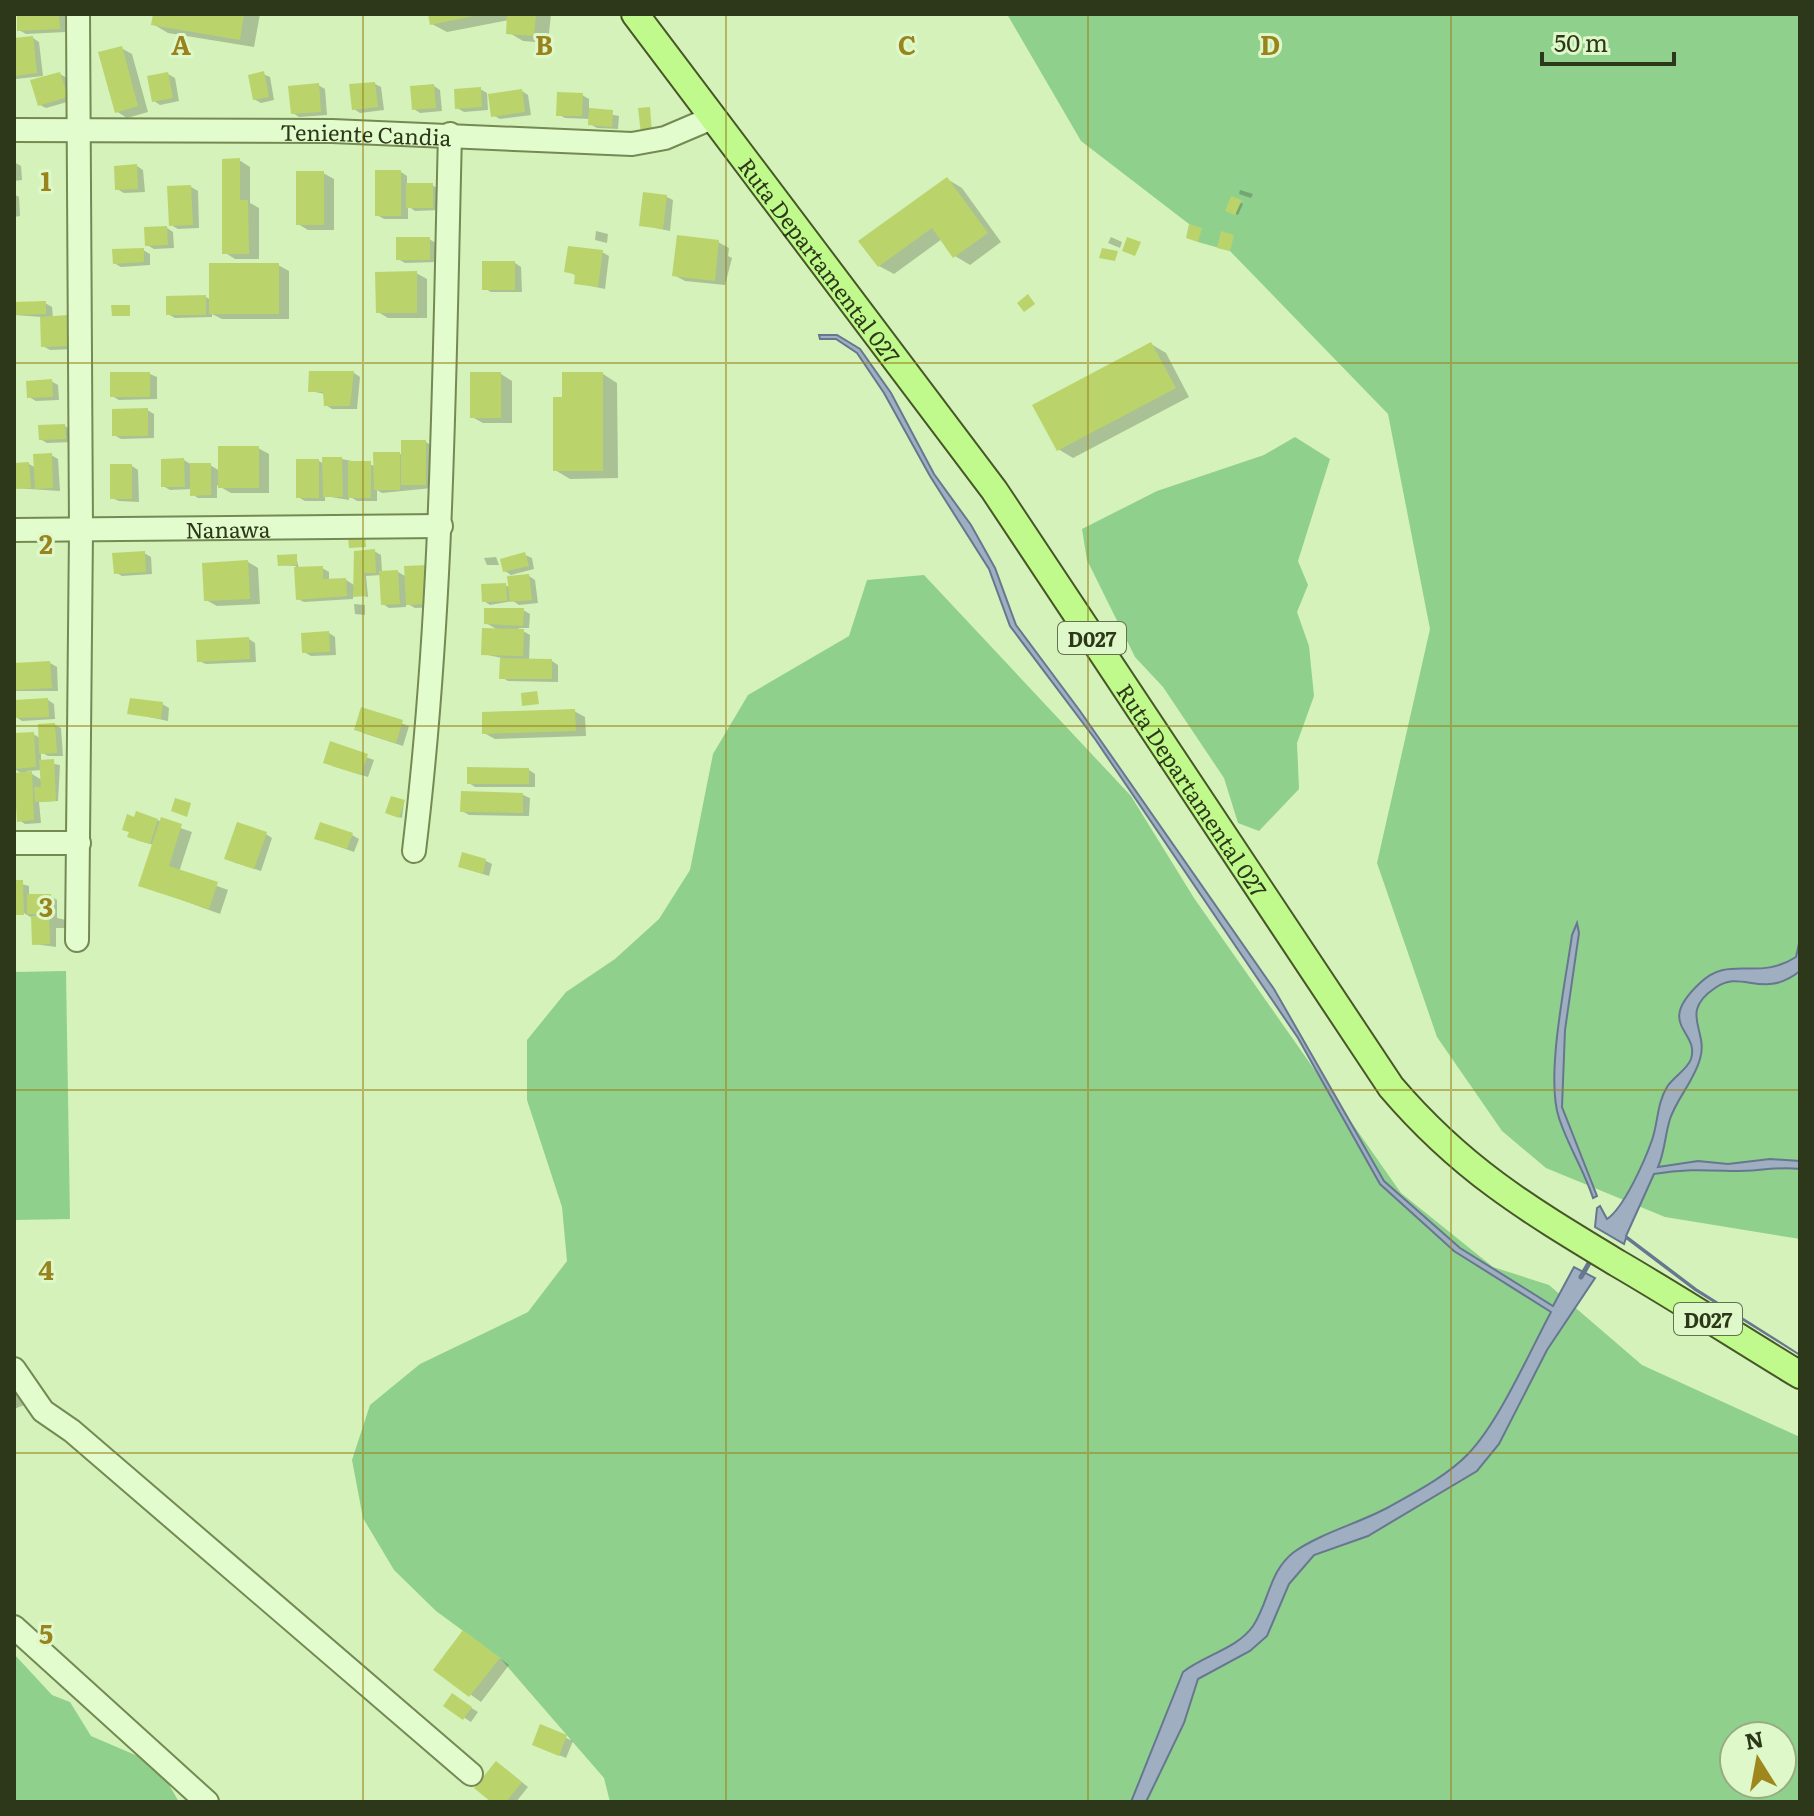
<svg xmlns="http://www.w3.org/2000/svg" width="1814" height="1816" viewBox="0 0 1814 1816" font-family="Literata,serif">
<rect width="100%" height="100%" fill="#d4f2b9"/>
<!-- green -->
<path fill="#90d08d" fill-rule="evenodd" d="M1007,14H1800V1239L1665,1217L1546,1168L1502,1131L1437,1037L1377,863L1430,629L1388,414L1230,251L1198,242L1189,224L1081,141Z
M1295,437L1330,459L1298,561L1308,585L1297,612L1309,646L1314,696L1297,743L1299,789L1259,831L1238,823L1224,778L1163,687L1135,657L1087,560L1082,529L1157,491L1264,455Z
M924,575L1131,796L1194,898L1401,1193L1493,1267L1549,1285L1642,1365L1800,1437V1802H610L604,1778L500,1658L436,1611L394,1570L363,1518L352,1460L370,1405L420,1364L528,1312L567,1261L562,1207L527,1100V1040L566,992L615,959L659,919L690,870L713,754L748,695L849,636L867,580ZM1734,1736H1782V1784H1734Z
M66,971L70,1219L14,1220V972Z
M14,1654L52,1695L70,1702L91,1736L147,1760L160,1769L179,1802H14Z"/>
<!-- water -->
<path fill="#9fafc1" stroke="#66778f" stroke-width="2" d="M819,335H837L860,349L891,393L934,474L971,525L995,568L1016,625L1080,711L1274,989L1384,1181L1460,1248L1553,1306L1574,1267L1595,1278L1547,1350L1499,1444L1477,1471L1368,1536L1314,1555L1289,1584L1267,1636L1250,1651L1198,1679L1184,1723L1146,1802H1131L1183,1672C1204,1655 1237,1649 1253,1626C1269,1602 1269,1571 1294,1552C1319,1534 1359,1523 1387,1508C1414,1493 1447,1476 1468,1454C1499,1422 1529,1353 1551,1312L1454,1251L1380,1184L1298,1038L1095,739L1010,626L989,569L930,476L884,393L857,353L836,339H820Z
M1577,923L1579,933L1565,1030L1562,1107L1597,1196L1593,1198C1584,1170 1568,1146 1559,1118C1545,1077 1566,980 1572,935Z
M1800,939V971C1762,1001 1742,968 1715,988C1678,1013 1709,1030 1700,1059C1694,1081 1677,1098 1670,1119C1665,1135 1665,1151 1658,1167L1698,1161L1728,1164L1770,1159L1800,1161V1169C1774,1166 1754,1172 1730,1171C1702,1170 1683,1169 1654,1174L1626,1236L1696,1289L1800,1355L1695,1290L1626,1238L1624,1244L1595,1227L1597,1208L1600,1206L1607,1219C1624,1208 1645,1160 1652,1140C1658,1123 1657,1103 1667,1087C1673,1077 1687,1070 1691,1059C1700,1030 1654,1026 1700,983C1730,954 1757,982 1796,957Z"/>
<!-- shadow -->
<path fill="#0003" fill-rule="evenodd" d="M19,14H62L65,16L66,32L26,34L19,30Z
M155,14H260L254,47L168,33L153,24Z
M430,14H551L548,43L523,41L508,32L509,20L447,32L432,24Z
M33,38L39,42L43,76L16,79L14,40Z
M121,48L132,54L148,112L127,118L116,111Z
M60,74L67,78L74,100L46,108L40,105Z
M168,74L175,78L179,101L160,105L154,101Z
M263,74L270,77L274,100L261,103L254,99Z
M375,84L381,87L384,110L360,113L354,109Z
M318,85L325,89L327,115L299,117L293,113Z
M434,86L440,90L442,111L420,113L414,109Z
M480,89L487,93L488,110L464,112L457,108Z
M522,91L528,95L531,115L500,119L493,115Z
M582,95L589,99V110L619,116L618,129L597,128L590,124V119L565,118L558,114Z
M239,160L250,167V203L259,208V259H235L224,252Z
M14,162L21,166L22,180L14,181Z
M137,166L143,170L145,192L124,193L117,189Z
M401,172L407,176V185H432L439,189V210L415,211L408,206V219H384L377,215Z
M323,173L334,179V230H308L298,224Z
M947,179L962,188L1001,242L970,265L955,256L942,239L894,274L879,266Z
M191,187L198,191L199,228L178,229L171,225Z
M1240,190L1253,194L1251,198L1239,194Z
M14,194L19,197L20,216L14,217Z
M667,197L673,200L670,231L641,225Z
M1232,198L1243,204L1238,215L1227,210Z
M167,228L173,232L174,248L154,249L147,245Z
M596,231L608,234L607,243L595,240Z
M1111,237L1122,242L1120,248L1108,243Z
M429,239L436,243V262L405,263L398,259Z
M718,242L729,248L728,256L732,258L725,285L685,281L674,275Z
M143,250L150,254V265L121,267L114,263Z
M602,252L609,256L605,289L576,283L577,276L567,271Z
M515,263L521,267L522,292H491L484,288Z
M278,265L289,271V319H222L212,314V317L175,318L168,314L206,297L211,300Z
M416,273L427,279V318H388L378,312Z
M45,303L52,307L53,318L67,317L74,321L75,349L50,350L43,346L42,317L14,315V304Z
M1151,344L1166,353L1189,397L1073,458L1058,449Z
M354,373L360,377L357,409H332L326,405L325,394L310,391Z
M150,374L157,377V399L119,400L112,396Z
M501,374L512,381V423H483L472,417Z
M603,374L617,383L618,478L570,479L555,470L564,399Z
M51,381L58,385L59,400L36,401L29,397Z
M147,410L154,414V438L121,439L114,435Z
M65,426L71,430L72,442L47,443L40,439Z
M426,442L432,446V488L382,493L377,490V501H357L349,496V500L325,496V501H305L298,497L319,461L324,464L342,459L376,466L375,454H403Z
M258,448L269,454V493H231L217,485V498H198L192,494V489L170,490L163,486L184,460L192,465H210L220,471Z
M51,455L58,459L60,491L14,488V465L29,464L36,468Z
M132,466L138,470L139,502L119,501L112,498Z
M374,551L381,555L382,572H398L407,577L437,607L415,608L406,603V607L389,608L383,604L381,575L366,576L368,597L353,594V599L304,602L298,599L296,566L280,565L296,556L299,569L322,568L329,572V581L346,580L354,585L357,572Z
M144,553L151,557L152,574L122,576L115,572Z
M525,555L532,558L534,569L511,575L505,571Z
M484,558L496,557L499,565H487Z
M248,562L258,568L260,604L217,606L206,600Z
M529,576L535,580L538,603L519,605L513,601L490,605L484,601L505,585L511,588Z
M354,604L365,605V615L355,614Z
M523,610L530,614L529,628H518L530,635L529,660L552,661L558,665V682L508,681L501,677L502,658L483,654L498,630L486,623Z
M329,633L335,637L336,655L311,656L304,652Z
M249,639L255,643L256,662L206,664L199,661Z
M50,663L57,667L58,691H14V665Z
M48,700L54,704L55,719L22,721L16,717Z
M162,704L169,708L168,721L130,713Z
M362,709L409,726L403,746L363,733Z
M574,711L585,717L586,736L495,739L484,733Z
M55,725L61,728L63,756H48L41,752V762L60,765L58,801L39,802L41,823L25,824L19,820L23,774L14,769V735L33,734L40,738ZM42,770V780L27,771Z
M331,744L374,760L368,777L332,766Z
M529,770L535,774V787H475L469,783Z
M523,795L530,798L529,816L469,815L462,811Z
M404,802L402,818L390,814Z
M157,820L192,832L179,872L228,890L220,914L141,885L154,845L136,840Z
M266,834L272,838L261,871L233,862Z
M352,835L359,839L354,852L323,841Z
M486,861L492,864L489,876L461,867Z
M14,882L29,886V896H50L57,900V918L66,920L67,928H56V947L34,944L32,918L16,908L14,912Z
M14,1384L27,1404L14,1409Z
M474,1639L509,1665L481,1702L436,1670Z
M452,1696L478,1712L471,1722L446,1706Z
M541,1727L573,1741L566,1758L541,1748Z
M503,1767L528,1787L516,1802H495Z"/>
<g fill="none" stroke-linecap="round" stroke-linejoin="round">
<!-- stream -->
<path stroke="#66778f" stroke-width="5" d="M1581,1277L1592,1258"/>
</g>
<!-- building -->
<path fill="#bad46b" d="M17,14H59L60,29L17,31Z
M153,14H244L240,40L151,25Z
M428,14H478V15L430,25Z
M507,14H536L534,36L506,34Z
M33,36L37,73L14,76V38Z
M122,46L138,106L115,113L98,52Z
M264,71L269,97L253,100L248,75Z
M60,72L68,97L38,106L30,80Z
M168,72L173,98L152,102L147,76Z
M375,82L378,107L352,110L349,84Z
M319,83L321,112L291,114L288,86Z
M434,84L436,108L412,110L410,86Z
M481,87L482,107L455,109L454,89Z
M522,89L525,112L491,117L488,94Z
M557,92L583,93L582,116H556Z
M650,107L652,133L641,134L638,108Z
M589,108L613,110L612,127L588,125Z
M240,158V200H248L249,254H222V159Z
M137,164L138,189L115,190L114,166Z
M375,170H401V216H375Z
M296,171H324V225H296Z
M947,177L988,233L953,258L932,228L878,267L858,241Z
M406,183H433V208H406Z
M191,185L193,225L169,226L167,186Z
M643,192L667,195L663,229L639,226Z
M1231,196L1242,200L1235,215L1225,211Z
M1189,224L1202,228L1198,242L1186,238Z
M167,226L168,245L145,246L144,227Z
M1221,231L1234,235L1230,251L1217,248Z
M677,235L719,240L715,281L672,276Z
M396,237H430V260H396Z
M1127,237L1141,242L1135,256L1122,251Z
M568,246L603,250L598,287L574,284L575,274L564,272Z
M144,248V262L113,264L112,249Z
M1102,248L1118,251L1115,261L1099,258Z
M482,261H515V290H482Z
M209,263H279V314H209Z
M417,271V313H376L375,272Z
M1028,294L1035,304L1024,312L1017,303Z
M206,295V315H166V296Z
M46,301V314L14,315V302Z
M111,305H130V316H112Z
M68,315L69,346L41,347L40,317Z
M1151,342L1176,388L1057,451L1032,405Z
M309,371H354L350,406H324L323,392H308Z
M110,372H150V397H110Z
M470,372H501V418H470Z
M562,372H603V471H553V397H562Z
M52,379L53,397L27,398L26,381Z
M148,408V436H112V409Z
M65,424L66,439L39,440L38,425Z
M401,440H426V485H401Z
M218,446H259V488H218Z
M373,452H400V490H374Z
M52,453L53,488L35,489L33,454Z
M322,457H342L343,497H323Z
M184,458L185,487H161V459Z
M296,459H319V498H296Z
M348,461H371V498H348Z
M29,462L31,488L14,489V463Z
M190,463H211V495L190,496Z
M110,464H132V499H110Z
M365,534L366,547L349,548L348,535Z
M375,549L376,573H364L366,596L353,597L354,551Z
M145,551L146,572L114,574L112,553Z
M525,552L529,566L503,572L500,559Z
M297,554V565L278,566L277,555Z
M248,560L250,599L204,601L202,563Z
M429,565L431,604L406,605L404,566Z
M323,566V579L346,578L347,596L296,600L294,567Z
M398,570L400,604L381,605L379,571Z
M529,574L532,600L510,602L507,576Z
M506,583L507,601L482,602L481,584Z
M484,608H524L523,626L484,624Z
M482,628L524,629L523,656L481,655Z
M329,631L330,652L302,653L301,633Z
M249,637L250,659L197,662L196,640Z
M500,658L552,659V679H499Z
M50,661L52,688L14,690V663Z
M537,691L539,704L522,706L521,693Z
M48,698L49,717L14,718V700Z
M130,698L163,702L161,719L127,714Z
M361,707L403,720L396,743L354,730Z
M575,709L576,731L482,734V712Z
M55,723L57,753L39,754L38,724Z
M34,732L36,767L14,769V733Z
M330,741L368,754L361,775L323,763Z
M54,759L56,801L35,802L34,787H41L39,760Z
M467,767L529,768V784H467Z
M32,771L34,820L17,822L14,773Z
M461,791L523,793V813L460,812Z
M391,796L405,800L399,818L385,813Z
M175,798L191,803L187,817L171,811Z
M136,811L158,819L150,844L127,837L129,832L122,830L127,814L134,817Z
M161,817L182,824L169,866L218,882L209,909L138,886Z
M237,822L267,832L254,869L224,859Z
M320,822L353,833L347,849L314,839Z
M462,852L486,859L483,874L458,867Z
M14,880H23L24,915H14Z
M27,894H51V914H27Z
M31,916H49L50,944L32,945Z
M463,1630L500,1658L469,1697L433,1670Z
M452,1693L472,1707L463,1720L443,1706Z
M540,1724L567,1735L559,1756L532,1745Z
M496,1761L522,1782L506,1802H491L474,1788Z"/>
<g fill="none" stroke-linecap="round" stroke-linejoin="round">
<!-- minor casing -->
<g stroke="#758953" stroke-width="26">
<g id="minor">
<path id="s1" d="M14,130L332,131L632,144L665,138L712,118"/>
<path id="s2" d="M14,530L441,526"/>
<path d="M14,843H79"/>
<path d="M414,851C443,612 444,373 450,134"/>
<path d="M77,940L81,530L78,14"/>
<path d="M14,1369L43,1411L72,1431L471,1774"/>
<path d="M14,1627L207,1802"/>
</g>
</g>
<!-- major casing -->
<g stroke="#485628" stroke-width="30">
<g id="major">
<path id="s3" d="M635,14L994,490L1391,1087C1461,1169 1526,1208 1617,1263C1679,1299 1739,1338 1800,1375"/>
</g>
</g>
<!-- minor -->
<use href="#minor" stroke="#e3fccd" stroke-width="22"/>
<!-- major -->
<use href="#major" stroke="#c1fa8c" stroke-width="26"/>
</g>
<!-- grid -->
<path fill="none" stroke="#98831d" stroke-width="2" stroke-opacity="0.55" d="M363,14V1802M726,14V1802M1088,14V1802M1451,14V1802M14,363H1800M14,726H1800M14,1090H1800M14,1453H1800"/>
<g text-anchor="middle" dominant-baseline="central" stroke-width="6" stroke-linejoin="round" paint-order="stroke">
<!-- shield labels -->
<g fill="#dff8c9" stroke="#62714e" stroke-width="2">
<rect x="1058" y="622" width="68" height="32" rx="6"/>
<rect x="1674" y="1303" width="68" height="32" rx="6"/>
</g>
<g font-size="20" font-weight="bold" fill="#2d3719">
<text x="1092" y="638">D027</text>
<text x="1708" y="1319">D027</text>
</g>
<!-- street labels -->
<g font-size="22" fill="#2d3719" stroke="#dff8c9">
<text stroke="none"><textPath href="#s1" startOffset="352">Teniente Candia</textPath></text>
<text stroke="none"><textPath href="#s3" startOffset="308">Ruta Departamental 027</textPath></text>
<text stroke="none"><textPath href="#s2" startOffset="214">Nanawa</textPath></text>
<text stroke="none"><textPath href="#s3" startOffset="956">Ruta Departamental 027</textPath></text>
</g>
</g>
<g font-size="26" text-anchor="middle" font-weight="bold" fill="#98831d" stroke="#dff8c9" stroke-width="6" stroke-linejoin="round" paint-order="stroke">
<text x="181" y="55">A</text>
<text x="544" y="55">B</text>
<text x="907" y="55">C</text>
<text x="1270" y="55">D</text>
<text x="46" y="191">1</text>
<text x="46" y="554">2</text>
<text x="46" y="917">3</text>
<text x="46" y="1280">4</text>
<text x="46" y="1644">5</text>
</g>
<!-- border -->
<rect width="1814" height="1816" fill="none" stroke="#2d3719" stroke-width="32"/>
<!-- north arrow -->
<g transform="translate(1758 1760) rotate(349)"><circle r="38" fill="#dff8c9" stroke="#98ab83" stroke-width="2"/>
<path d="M0-6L14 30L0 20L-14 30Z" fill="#9e871d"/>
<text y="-12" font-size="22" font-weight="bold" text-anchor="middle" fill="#2d3719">N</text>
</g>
<!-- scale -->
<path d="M1542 52v12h132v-12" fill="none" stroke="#2d3719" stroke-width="4"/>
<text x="1554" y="52" font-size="24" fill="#2d3719" stroke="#dff8c9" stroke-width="6" paint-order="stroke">50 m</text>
</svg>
